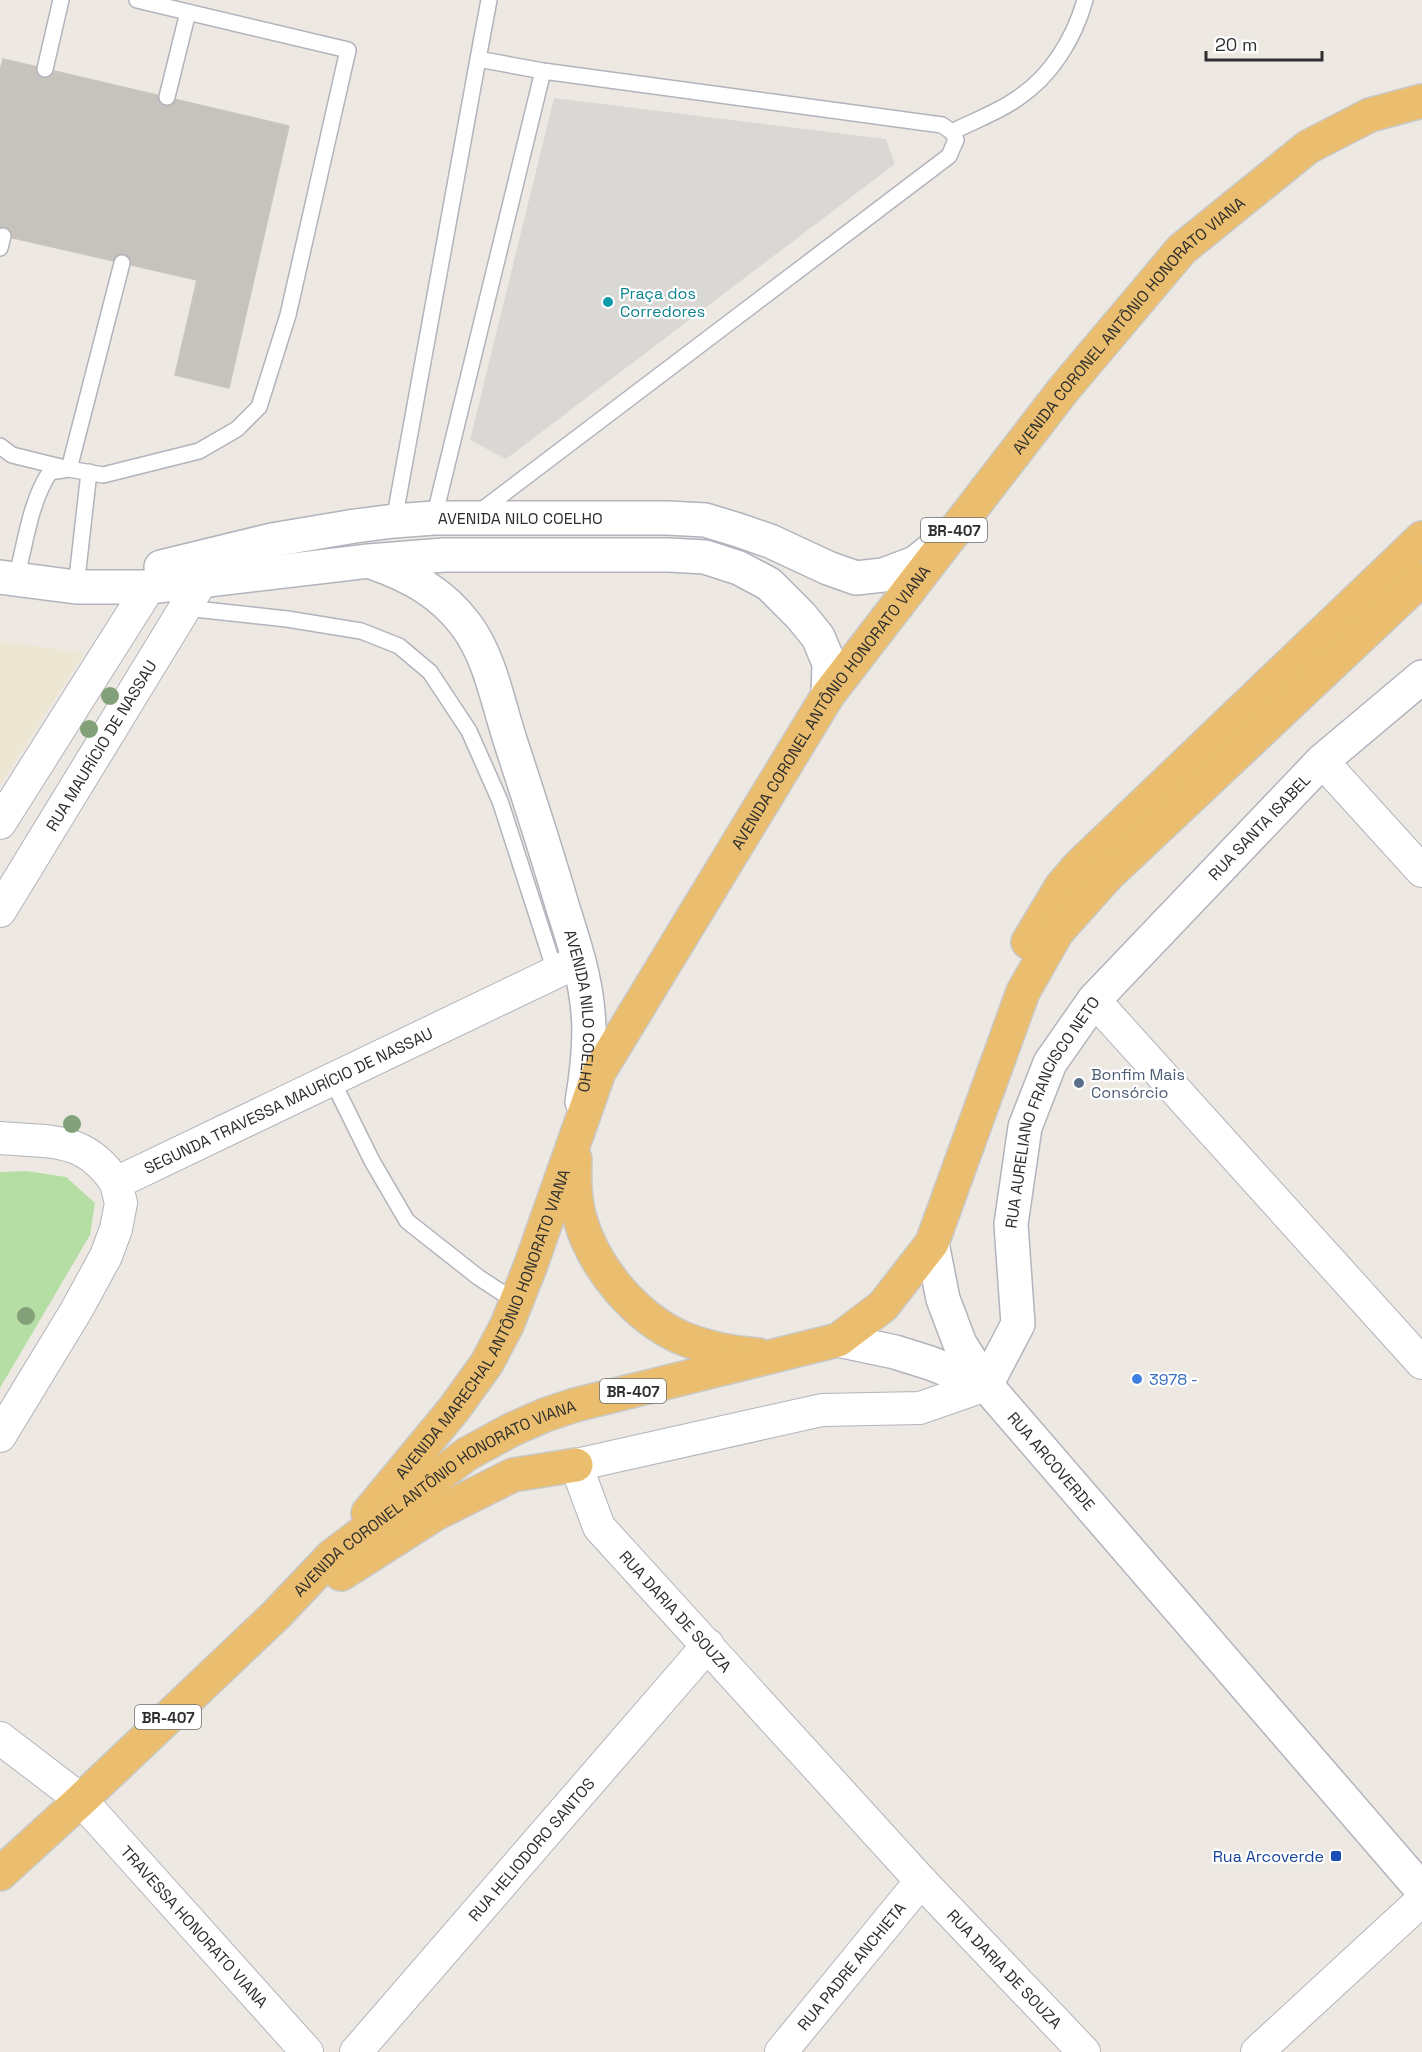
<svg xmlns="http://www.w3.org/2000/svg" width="1422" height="2052" viewBox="0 0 1422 2052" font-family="'Space Grotesk',sans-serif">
<rect width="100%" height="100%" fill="#ede9e2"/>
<!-- education -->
<path fill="#ede6d3" d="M0,641L84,653L0,785Z"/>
<!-- green -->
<path fill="#b4dea4" d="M27,1171L66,1177L95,1203L90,1235L0,1388V1172Z"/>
<!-- plaza -->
<path fill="#dad8d4" d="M554,98L886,139L895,164L506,459L470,440Z"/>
<!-- building -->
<path fill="#c6c3bd" stroke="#c9c5bb" stroke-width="1.5" d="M3,59L289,126L229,388L175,375L197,280L0,235V71Z"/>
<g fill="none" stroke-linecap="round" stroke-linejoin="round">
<!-- service casing -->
<g stroke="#b2b3bc" stroke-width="18">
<path id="service" d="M45,69L61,0
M167,97L188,12
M952,132C973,121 999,112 1018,98C1051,76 1074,39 1085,0
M0,248L3,236
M0,446L12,455L69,469L122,263
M478,513L949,156L956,140L952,132L942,125L543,71L478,59L489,0
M434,518L543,71
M394,521L478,59
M16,579C25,546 30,501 50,472L69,469L103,475L199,451L237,429L259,407L288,315L348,50L137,0
M76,587L89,472
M186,608L287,619L361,631L399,646L430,672L469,731L500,801L556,974
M332,1080L372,1161L407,1221L478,1277L516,1302"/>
</g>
<!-- minor casing -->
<g stroke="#b2b3bc" stroke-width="34">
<g id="minor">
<path d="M1322,761L1422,871"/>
<path d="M0,823L149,587"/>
<path id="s1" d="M0,911L202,580"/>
<path d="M1094,1000L1422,1363"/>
<path id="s2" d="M0,1138C51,1143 84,1135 116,1183L579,961"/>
<path id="s3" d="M986,1385L920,1408L822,1410L576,1465L599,1527L921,1881L1084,2052"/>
<path d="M0,1436L76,1311L106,1256L116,1229L121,1203L116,1183"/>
<path id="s4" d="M0,1738L81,1800L307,2052"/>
<path id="s5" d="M356,2052L708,1645"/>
<path id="s6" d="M781,2052L921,1881"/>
<path d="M1257,2052L1422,1900"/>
</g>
</g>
<!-- tertiary casing -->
<g stroke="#b2b3bc" stroke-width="36">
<g id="tertiary">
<path id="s7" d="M932,1243L943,1299L960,1344L986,1385L1422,1890"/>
<path d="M838,1340L895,1352L930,1363L986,1385"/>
<path id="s8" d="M986,1385L1018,1324L1011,1224L1025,1127L1050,1063L1094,1000L1322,761L1422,677"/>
</g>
</g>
<!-- secondary casing -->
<g stroke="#b2b3bc" stroke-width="36">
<g id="secondary">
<path id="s9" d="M374,563C411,576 442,593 466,625C490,657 498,703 510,740C528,795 546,850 562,905C573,940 585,975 588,1012C591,1042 587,1072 582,1102"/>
<path id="s10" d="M161,567L272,540L355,526L394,521L434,518H668L705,520L738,530L770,541L828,568L856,578L883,575L915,563L942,542"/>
<path d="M0,577L76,587H149L369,561L444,555H669L705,557L739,568L769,584L801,616L818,637L829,663L828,695"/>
</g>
</g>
<!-- trunk casing -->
<g stroke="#c9c9c9" stroke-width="36">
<g id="trunk">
<path d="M1028,942L1061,887L1079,866L1422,538"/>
<path d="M575,1159C574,1180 574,1199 580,1219C594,1268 635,1317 682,1338C706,1348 732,1353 758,1355"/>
<path id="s11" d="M368,1513L454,1409L487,1363L507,1325L530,1267L599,1072L828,695L1064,389L1182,249L1308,147L1370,115L1422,101"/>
<path d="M341,1574L435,1514L513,1475L576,1465"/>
<path id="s12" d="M0,1874L81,1800L276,1615L332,1556L467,1454L511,1430L545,1415L575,1405L838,1340L883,1306L932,1243L1023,992L1057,932L1107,876L1422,579"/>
</g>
</g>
<!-- service -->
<use href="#service" stroke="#fff" stroke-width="15"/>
<!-- minor -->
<use href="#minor" stroke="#fff" stroke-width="32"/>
<!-- tertiary -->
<use href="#tertiary" stroke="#fff" stroke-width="33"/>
<!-- secondary -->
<use href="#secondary" stroke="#fff" stroke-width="33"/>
<!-- trunk -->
<use href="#trunk" stroke="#eabe6e" stroke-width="33"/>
</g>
<!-- trees -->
<g fill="#83a179">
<circle cx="110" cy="696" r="9"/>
<circle cx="89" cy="729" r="9"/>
<circle cx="72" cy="1124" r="9"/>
<circle cx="26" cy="1316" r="9"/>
</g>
<!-- markers -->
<circle fill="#0f9aa8" stroke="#fff" stroke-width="2" cx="608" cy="302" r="6"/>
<circle fill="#5c6f8a" stroke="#fff" stroke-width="2" cx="1079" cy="1083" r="6"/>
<circle fill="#3f7fe0" stroke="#fff" stroke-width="2" cx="1137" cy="1379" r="6"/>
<rect fill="#1a4fb4" stroke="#fff" stroke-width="2" x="1330" y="1850" width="12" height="12" rx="3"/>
<g text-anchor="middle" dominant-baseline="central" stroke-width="4.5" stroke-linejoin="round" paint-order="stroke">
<!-- shield labels -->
<g fill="#fff" stroke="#6d6d6d" stroke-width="1.5">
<rect x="921" y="518" width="66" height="24" rx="4.5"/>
<rect x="600" y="1379" width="66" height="24" rx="4.5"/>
<rect x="135" y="1705" width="66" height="24" rx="4.5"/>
</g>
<g font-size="15" font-weight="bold" fill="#2e2e2e">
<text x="954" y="530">BR-407</text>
<text x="633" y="1391">BR-407</text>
<text x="168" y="1717">BR-407</text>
</g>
<!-- culture labels -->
<g font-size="16" fill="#0d838f" stroke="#fff" text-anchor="start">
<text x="620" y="293">Praça dos<tspan x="620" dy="18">Corredores</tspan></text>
</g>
<!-- street labels -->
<g font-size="16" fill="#2e2e2e" stroke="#fff">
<text stroke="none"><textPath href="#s11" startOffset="1422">AVENIDA CORONEL ANTÔNIO HONORATO VIANA</textPath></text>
<text stroke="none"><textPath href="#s10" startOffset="364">AVENIDA NILO COELHO</textPath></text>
<text stroke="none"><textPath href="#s11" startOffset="936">AVENIDA CORONEL ANTÔNIO HONORATO VIANA</textPath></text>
<text stroke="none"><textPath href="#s1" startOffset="194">RUA MAURÍCIO DE NASSAU</textPath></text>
<text stroke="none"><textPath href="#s8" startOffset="652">RUA SANTA ISABEL</textPath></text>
<text stroke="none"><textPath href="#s9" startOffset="518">AVENIDA NILO COELHO</textPath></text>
<text stroke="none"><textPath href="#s2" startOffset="322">SEGUNDA TRAVESSA MAURÍCIO DE NASSAU</textPath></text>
<text stroke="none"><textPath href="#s8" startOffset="290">RUA AURELIANO FRANCISCO NETO</textPath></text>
<text stroke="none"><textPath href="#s11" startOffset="224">AVENIDA MARECHAL ANTÔNIO HONORATO VIANA</textPath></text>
<text stroke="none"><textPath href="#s7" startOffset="254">RUA ARCOVERDE</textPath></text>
<text stroke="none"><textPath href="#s12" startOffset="578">AVENIDA CORONEL ANTÔNIO HONORATO VIANA</textPath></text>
<text stroke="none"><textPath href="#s3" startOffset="600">RUA DARIA DE SOUZA</textPath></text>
<text stroke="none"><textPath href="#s5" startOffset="268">RUA HELIODORO SANTOS</textPath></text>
<text stroke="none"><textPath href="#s4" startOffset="272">TRAVESSA HONORATO VIANA</textPath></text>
<text stroke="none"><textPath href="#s6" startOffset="111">RUA PADRE ANCHIETA</textPath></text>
<text stroke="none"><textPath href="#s3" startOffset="1086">RUA DARIA DE SOUZA</textPath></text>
</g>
<!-- service labels -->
<g font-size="16" fill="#4e5e75" stroke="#fff" text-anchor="start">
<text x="1091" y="1074">Bonfim Mais<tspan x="1091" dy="18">Consórcio</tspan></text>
</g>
<!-- shop labels -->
<g font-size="16" fill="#366cbe" stroke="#fff" text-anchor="start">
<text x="1149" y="1379">3978 -</text>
</g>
<!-- transit labels -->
<g font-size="16" fill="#164399" stroke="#fff" text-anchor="end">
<text x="1324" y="1856">Rua Arcoverde</text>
</g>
</g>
<!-- scale -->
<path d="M1206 51v9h116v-9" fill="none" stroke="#2e2e2e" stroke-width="3"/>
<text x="1215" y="51" font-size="18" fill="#2e2e2e" stroke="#ffffff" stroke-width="4.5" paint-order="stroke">20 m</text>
</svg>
